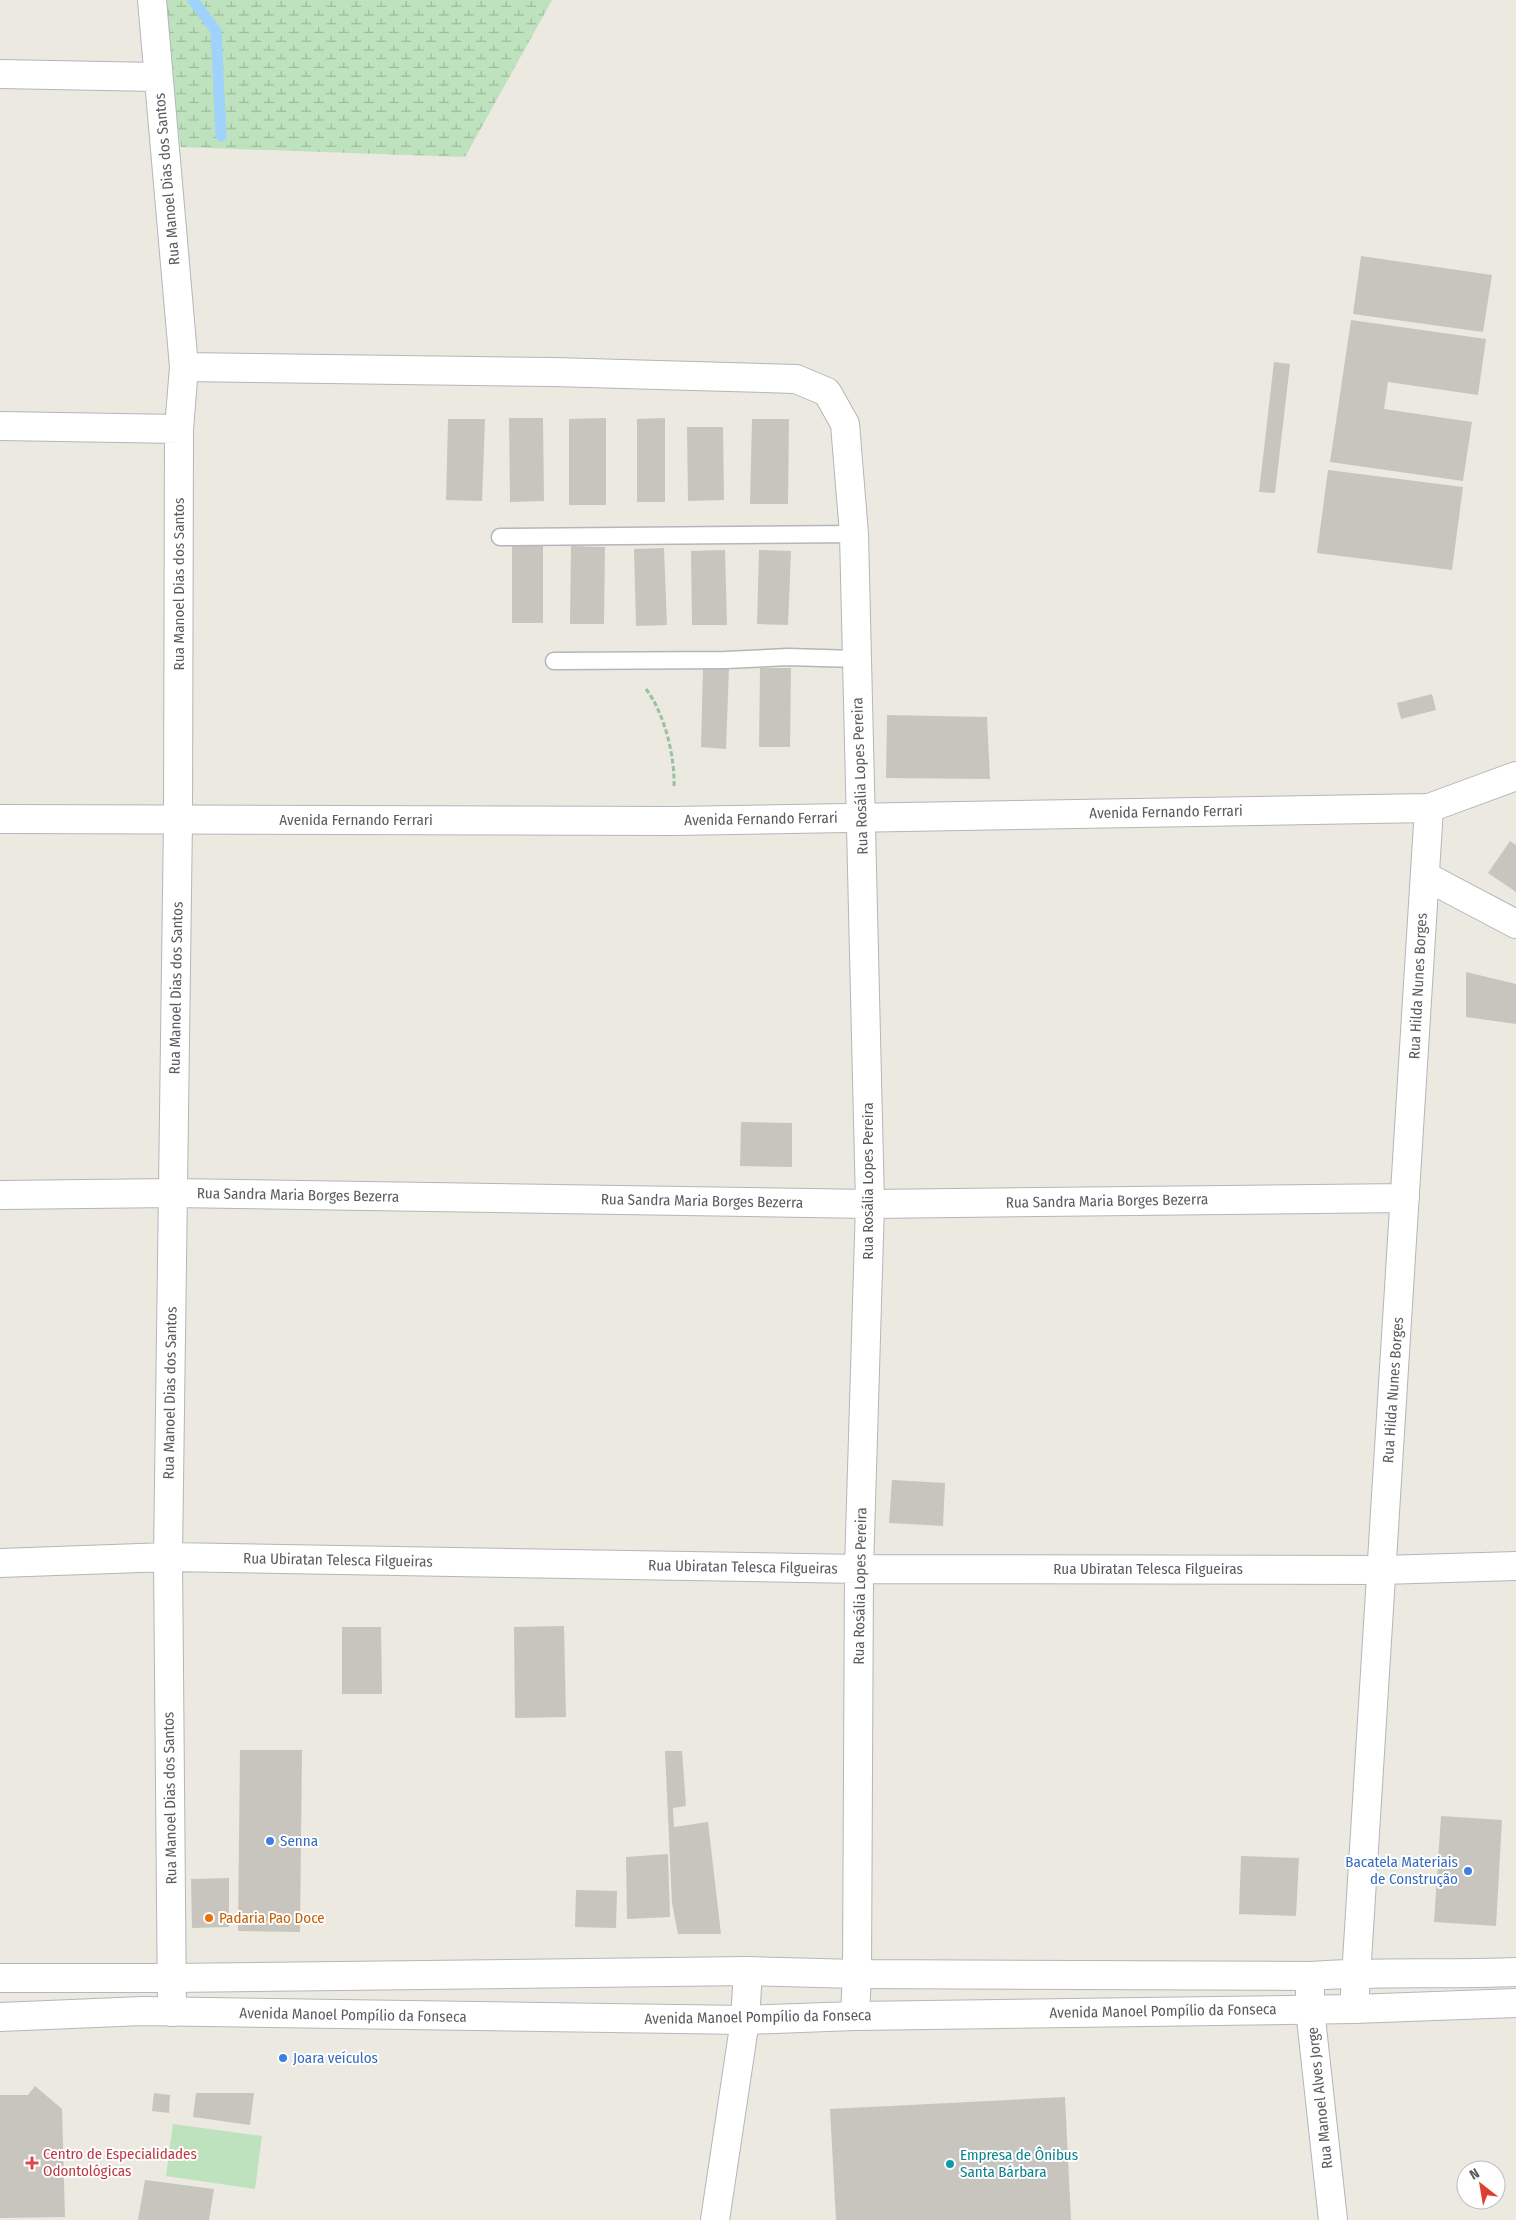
<svg xmlns="http://www.w3.org/2000/svg" width="1516" height="2220" viewBox="0 0 1516 2220" font-family="'Fira Sans Condensed',sans-serif">
<defs>
<pattern id="wetland-marsh" width="20" height="14" patternUnits="userSpaceOnUse" patternTransform="scale(1.25)"><rect width="20" height="14" fill="#bde2bd"/><path d="M1 5h8M5 5V1M11 12h8M15 12V8" fill="none" stroke="#9dba9d"/></pattern>
</defs>
<rect width="100%" height="100%" fill="#ebe9e0"/>
<!-- grass -->
<path fill="#bde2bd" d="M173,2124L262,2136L255,2189L166,2176Z"/>
<!-- wetland -->
<path fill="url(#wetland-marsh)" d="M158,0H552L465,157L181,147Z"/>
<g fill="none" stroke-linecap="round" stroke-linejoin="round">
<!-- stream -->
<path stroke="#a0d3fb" stroke-width="11" d="M193,0L216,31L221,136"/>
</g>
<!-- building -->
<path fill="#c8c5bf" d="M1361,256L1492,275L1483,332L1353,314Z
M1351,320L1486,339L1478,395L1388,382L1384,409L1472,422L1463,481L1330,462Z
M1274,362L1290,364L1275,493L1259,492Z
M509,418H543L544,501L510,502Z
M606,418V505H569V419Z
M665,418V502H637V419Z
M448,419H485L482,501L446,500Z
M752,419H789L788,504H750Z
M687,427H723L724,500L688,501Z
M1328,470L1463,487L1452,570L1317,553Z
M512,545H543V623H512Z
M571,546L605,547L604,624H570Z
M664,548L667,625L636,626L634,549Z
M725,550L727,625H692L691,551Z
M759,550L791,551L788,625L757,624Z
M703,667H729L726,749L701,747Z
M760,668H791L790,747H759Z
M1432,694L1436,710L1401,719L1397,703Z
M887,715L987,717L990,779L886,778Z
M1510,841L1516,845V892L1488,873Z
M1466,972L1516,984V1024L1466,1017Z
M741,1122L792,1123V1167L740,1166Z
M892,1480L945,1483L943,1526L889,1523Z
M564,1626L566,1717L515,1718L514,1627Z
M342,1627H381L382,1694H342Z
M240,1750H302L300,1932L238,1931Z
M665,1751H682L686,1806L673,1808L674,1827L708,1822L721,1934H678L672,1903Z
M1441,1816L1502,1820L1496,1926L1434,1922Z
M668,1854L670,1917L627,1919L626,1857Z
M1241,1856L1299,1858L1296,1916L1239,1914Z
M229,1878V1927L192,1928L191,1879Z
M576,1890L617,1891L616,1928L575,1927Z
M35,2086L62,2109L65,2217L0,2218V2095H28Z
M154,2093L170,2095L169,2113L152,2111Z
M196,2093H254L250,2125L193,2117Z
M1065,2097L1071,2220H836L830,2109Z
M145,2180L214,2189L209,2220H138Z"/>
<g fill="none" stroke-linecap="round" stroke-linejoin="round">
<!-- service casing -->
<g stroke="#b3b6ba" stroke-width="19">
<path id="service" d="M500,537L854,534
M554,661L726,660L788,657L856,659"/>
</g>
<!-- minor casing -->
<g stroke="#b3b6ba" stroke-width="30">
<path id="minor" d="M152,0L184,367L179,429L178,819L168,1557L172,2012
M0,74L157,77
M184,367L553,372L796,379L827,392L845,424L854,534L870,1204L859,1569L857,1974L855,2016
M0,426L179,429
M1425,876L1516,924
M0,1195L173,1193L870,1204L1405,1198
M0,1563L168,1557L859,1569L1382,1570L1516,1566
M1310,1976V2009L1333,2220
M1354,2009L1429,808
M715,2220L745,2020L748,1971"/>
</g>
<!-- tertiary casing -->
<g stroke="#b3b6ba" stroke-width="30">
<path id="tertiary" d="M0,819L673,821L1429,808L1516,776"/>
</g>
<!-- secondary casing -->
<g stroke="#b4b7bc" stroke-width="30">
<path id="secondary" d="M0,1978H173L748,1971L857,1974L1310,1976C1378,1971 1447,1975 1516,1972
M0,2017L143,2011L745,2020L855,2016L1354,2009L1516,2003"/>
</g>
<!-- path -->
<path stroke="#96c2a3" stroke-width="3" stroke-dasharray="5 2.5" stroke-linecap="butt" d="M646,689C665,714 675,757 674,787"/>
<!-- service -->
<use href="#service" stroke="#fff" stroke-width="16"/>
<!-- minor -->
<use href="#minor" stroke="#fff" stroke-width="28"/>
<!-- tertiary -->
<use href="#tertiary" stroke="#fff" stroke-width="28"/>
<!-- secondary -->
<use href="#secondary" stroke="#fff" stroke-width="28"/>
</g>
<!-- markers -->
<g fill="#3f7fe0" stroke="#fff" stroke-width="2">
<circle cx="270" cy="1841" r="5"/>
<circle cx="1468" cy="1871" r="5"/>
<circle cx="283" cy="2058" r="5"/>
</g>
<circle fill="#e8710a" stroke="#fff" stroke-width="2" cx="209" cy="1918" r="5"/>
<path fill="#e0444e" stroke="#fff" stroke-width="2" d="M29.5 2155.5h5v5h5v5h-5v5h-5v-5h-5v-5h5z"/>
<circle fill="#0f9aa8" stroke="#fff" stroke-width="2" cx="950" cy="2164" r="5"/>
<g text-anchor="middle" dominant-baseline="central" stroke-width="4" stroke-linejoin="round" paint-order="stroke">
<!-- street labels -->
<g font-size="15" fill="#595c60" stroke="#fff">
<text transform="translate(167 179) rotate(-95)">Rua Manoel Dias dos Santos</text>
<text transform="translate(179 584) rotate(-90)">Rua Manoel Dias dos Santos</text>
<text transform="translate(860 776) rotate(-92)">Rua Rosália Lopes Pereira</text>
<text transform="translate(1166 812) rotate(-1)">Avenida Fernando Ferrari</text>
<text transform="translate(761 819) rotate(-1)">Avenida Fernando Ferrari</text>
<text x="356" y="820">Avenida Fernando Ferrari</text>
<text transform="translate(1418 986) rotate(-87)">Rua Hilda Nunes Borges</text>
<text transform="translate(176 988) rotate(-89)">Rua Manoel Dias dos Santos</text>
<text transform="translate(868 1181) rotate(-90)">Rua Rosália Lopes Pereira</text>
<text transform="translate(298 1195) rotate(1)">Rua Sandra Maria Borges Bezerra</text>
<text transform="translate(702 1201) rotate(1)">Rua Sandra Maria Borges Bezerra</text>
<text transform="translate(1107 1201) rotate(-1)">Rua Sandra Maria Borges Bezerra</text>
<text transform="translate(1393 1390) rotate(-86)">Rua Hilda Nunes Borges</text>
<text transform="translate(170 1393) rotate(-89)">Rua Manoel Dias dos Santos</text>
<text transform="translate(338 1560) rotate(1)">Rua Ubiratan Telesca Filgueiras</text>
<text transform="translate(743 1567) rotate(1)">Rua Ubiratan Telesca Filgueiras</text>
<text x="1148" y="1569">Rua Ubiratan Telesca Filgueiras</text>
<text transform="translate(860 1586) rotate(-89)">Rua Rosália Lopes Pereira</text>
<text transform="translate(170 1798) rotate(-91)">Rua Manoel Dias dos Santos</text>
<text transform="translate(1163 2011) rotate(-1)">Avenida Manoel Pompílio da Fonseca</text>
<text transform="translate(353 2015) rotate(1)">Avenida Manoel Pompílio da Fonseca</text>
<text transform="translate(758 2017) rotate(-1)">Avenida Manoel Pompílio da Fonseca</text>
<text transform="translate(1320 2098) rotate(-96)">Rua Manoel Alves Jorge</text>
</g>
<!-- shop labels -->
<g font-size="15" fill="#366cbe" stroke="#fff" text-anchor="start">
<text x="280" y="1841">Senna</text>
<text x="1458" y="1862" text-anchor="end">Bacatela Materiais<tspan x="1458" dy="17">de Construção</tspan></text>
<text x="293" y="2058">Joara veículos</text>
</g>
<!-- food labels -->
<g font-size="15" fill="#c56008" stroke="#fff" text-anchor="start">
<text x="219" y="1918">Padaria Pao Doce</text>
</g>
<!-- health labels -->
<g font-size="15" fill="#be3a42" stroke="#fff" text-anchor="start">
<text x="43" y="2154">Centro de Especialidades<tspan x="43" dy="17">Odontológicas</tspan></text>
</g>
<!-- culture labels -->
<g font-size="15" fill="#0d838f" stroke="#fff" text-anchor="start">
<text x="960" y="2155">Empresa de Ônibus<tspan x="960" dy="17">Santa Bárbara</tspan></text>
</g>
</g>
<!-- north arrow -->
<g transform="translate(1481 2185) rotate(329)"><circle r="24" fill="#ffffff" stroke="#bdbebf"/>
<path d="M0-4L9 19L0 12L-9 19Z" fill="#e03e30"/>
<text y="-8" font-size="14" font-weight="bold" text-anchor="middle" fill="#595c60">N</text>
</g>
</svg>
